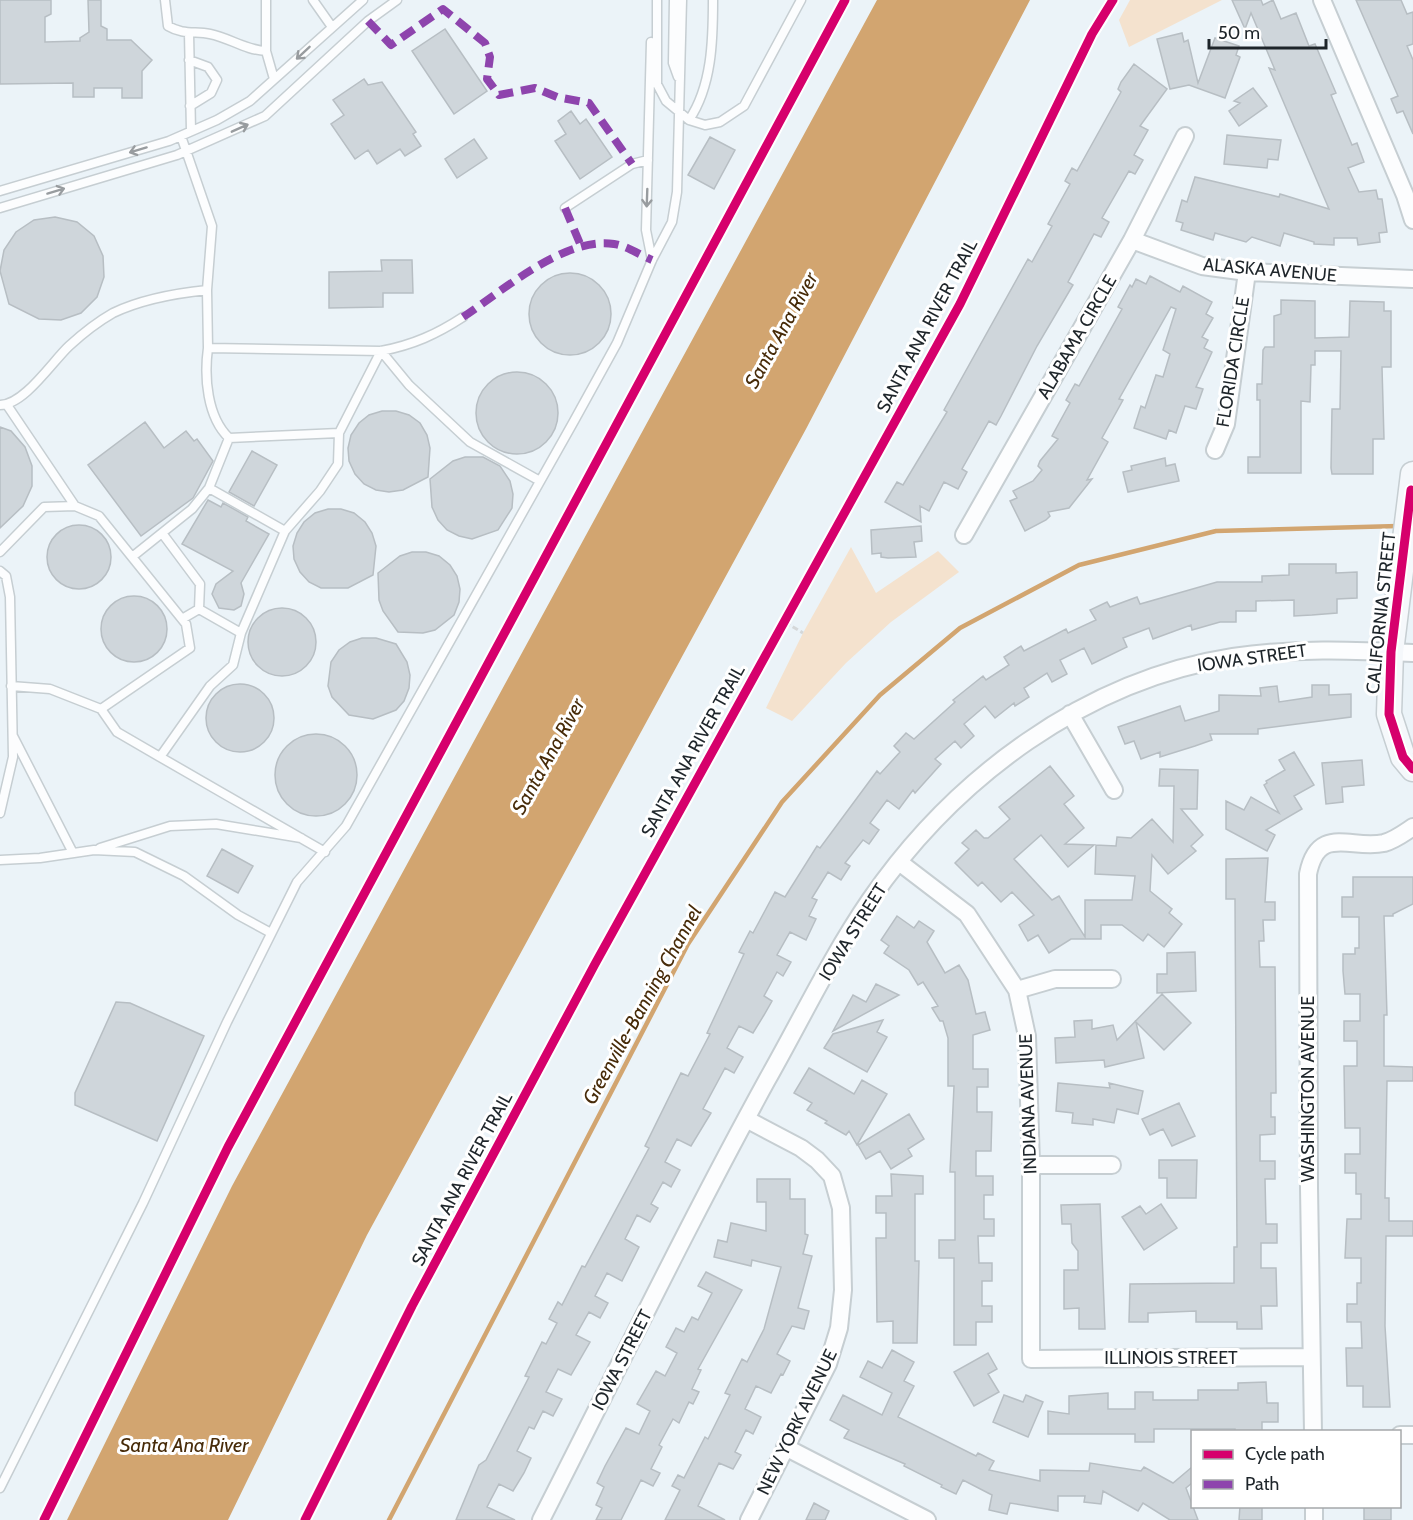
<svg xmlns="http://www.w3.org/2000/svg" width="1413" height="1520" viewBox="0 0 1413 1520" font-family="Cabin,sans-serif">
<rect width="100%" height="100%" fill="#ebf3f8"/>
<!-- green -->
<path fill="#f4e2ce" d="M1130,0H1222L1129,47L1119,20Z
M851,547L876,593L938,551L959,572L891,622L846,663L792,721L766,708L803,633Z"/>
<!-- water -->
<path fill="#d2a570" d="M877,0H1030L806,429L367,1235L228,1520H67L232,1186Z"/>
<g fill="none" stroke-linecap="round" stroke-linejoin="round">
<!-- stream -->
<path stroke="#d2a570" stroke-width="4.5" d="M389,1520L688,944L782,802L880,695L960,628L1079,565L1216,531L1398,526"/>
</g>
<!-- building -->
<path fill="#cfd6db" stroke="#b7bec3" stroke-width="1.5" d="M0,0H51V14L45,17V42L80,41V38L89,32L88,0H101V26L107,29V40H131L152,60L142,71V98H122V88H94V97H73V83L0,84Z
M1232,0H1261L1263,5L1273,0L1281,19L1296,13L1309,46L1315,44L1336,93L1331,95L1352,145L1357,143L1364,162L1348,168L1359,192L1376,190L1378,199H1382L1387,232L1379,233L1380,242L1358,245L1357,238H1334V245L1314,244V242L1284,233L1280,246L1252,237L1246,242L1215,233L1213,240L1181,230L1183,223L1176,221L1182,200L1187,202L1195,177L1279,197L1280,194L1329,209L1269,68L1275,70L1251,13L1245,29Z
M1356,0H1401L1407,14L1413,12V44L1407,46L1413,60V134L1403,111L1397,113L1391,99L1398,96Z
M445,29L487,91L454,114L412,51Z
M1182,33L1184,42L1188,40L1198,83L1215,38L1239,46L1236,55L1240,57L1225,98L1189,85L1170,89L1157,39Z
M1134,64L1167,89L1140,126L1148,130L1134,155L1143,160L1135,174L1129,171L1102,218L1109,222L1101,237L1094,234L1068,282L1073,285L1037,346L1001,416L996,425L989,421L962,469L967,472L958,489L944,482L929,511L920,506L921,522L885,502L897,482L903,485L947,412L944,410L1028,259L1032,262L1052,226L1048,224L1070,184L1065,181L1072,168L1077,171L1121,92L1118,89L1121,82Z
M364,79L368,85L382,82L416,132L413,134L421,146L405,156L400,149L377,164L368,150L355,159L331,124L344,115L333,100Z
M1253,88L1267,106L1239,126L1229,111L1240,103L1234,101Z
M571,111L580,124L586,119L612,157L580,179L555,141L566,134L558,121Z
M1227,135L1281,140L1278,160L1268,159L1267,168L1224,164Z
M710,137L735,150L714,189L688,175Z
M474,139L487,158L457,178L445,159Z
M55,217L77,222L94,236L103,256L104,277L97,297L81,313L61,320L39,319L9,304L0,271L4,250L16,232L34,220Z
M381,260H412L413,293H383V307L329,308V272L382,271Z
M529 314a41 41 0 1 1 82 0a41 41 0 1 1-82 0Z
M1150,276L1180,292L1183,286L1212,302L1206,314L1213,318L1202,337L1208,340L1204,348L1212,352L1196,387L1203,389L1196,409L1185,406L1176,433L1169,430L1166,439L1134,428L1141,406L1145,408L1156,375L1163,377L1170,354L1163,350L1176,309L1171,307L1119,399L1123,400L1102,438L1108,442L1087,480L1092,479L1069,508L1048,512L1050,516L1046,520L1025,531L1010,501L1017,498L1013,491L1033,481L1042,470L1038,466L1040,461L1058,439L1052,436L1070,403L1066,400L1075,384L1079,386L1122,309L1118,307L1130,285L1132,287L1136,279L1146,284Z
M1281,300L1315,301V338L1349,337L1350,301L1384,302V311H1391V367H1382L1384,439H1373V474H1332L1331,468L1332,409H1340L1341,351H1315V365H1311L1310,402L1301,401V473H1248V457H1260V400H1257V384H1262L1263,350L1265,347H1274V316L1281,314Z
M476 413a41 41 0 1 1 82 0a41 41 0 1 1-82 0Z
M382,411H396L409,415L420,423L427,435L430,448L428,477L403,490L389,492L376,490L364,484L355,474L349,461L348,448L351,435L359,423L369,415Z
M145,422L164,448L186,431L194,441L197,439L213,461L193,498L141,536L88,465Z
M0,427L11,431L25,447L32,466V486L23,506L0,528Z
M252,451L277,465L254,506L229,492Z
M465,457H483L500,466L510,481L513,494L512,508L498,530L472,539L459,536L447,530L438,520L432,507L430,479L453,461Z
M1165,458L1166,466L1175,464L1179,481L1128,492L1123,472L1132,470L1131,466Z
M208,500L221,507L223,503L248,517L246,521L269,534L241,583L244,594L241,606L234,610L219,608L212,594L216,584L233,571L182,544Z
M328,509H341L354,513L365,522L372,533L376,546L373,575L348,588H321L309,582L300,572L294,559L293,546L297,533L304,522L315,513Z
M47 557a32 32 0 1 1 64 0a32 32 0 1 1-64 0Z
M921,526L922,541L914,542L916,557L888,558L881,557V553L872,554L871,530Z
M412,552H426L439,556L450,565L457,576L460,589L459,602L454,615L435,630L423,633L398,632L383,611L379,600L378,573L400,556Z
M1289,564H1336V573L1357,572V598L1337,599V613L1312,615L1294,616V600L1256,601V611H1236V622H1220L1192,630L1191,625L1153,639L1149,628L1123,638L1127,647L1092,664L1084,648L1060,660L1067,674L1052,682L1047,673L1024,688L1029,697L1015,706L1014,703L995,718L985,706L964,724L974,736L961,748L955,741L935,759L941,764L915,793L913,790L899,809L887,800L870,823L879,830L869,844L863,840L845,863L850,866L841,880L828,872L812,898L817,900L809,916L816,919L806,940L790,932L777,955L791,962L783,976L777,972L764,996L772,1001L764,1015L753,1033L739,1026L727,1048L743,1057L734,1073L725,1068L703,1109L711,1113L691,1146L677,1139L665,1162L680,1170L671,1187L663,1182L651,1204L658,1208L650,1222L637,1215L625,1239L639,1247L622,1281L607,1273L595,1296L608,1303L600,1318L589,1312L576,1335L590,1342L571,1375L558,1369L546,1392L562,1399L553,1416L543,1411L534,1429L529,1427L517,1451L531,1458L524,1473L513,1491L499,1484L487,1507L515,1520H456L479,1465L486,1460L529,1377L525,1376L542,1342L546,1344L557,1323L549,1319L558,1302L562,1305L582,1266L585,1267L649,1148L645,1146L681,1073L688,1076L710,1034L707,1033L744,954L739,952L750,931L753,933L775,892L785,897L817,846L820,848L877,771L880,774L900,752L894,746L906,733L914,739L955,702L953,700L983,676L986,680L1009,665L1004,657L1021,646L1024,651L1066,629L1068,633L1096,620L1090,610L1107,602L1110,607L1137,597L1140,604L1217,582H1262V576L1289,575Z
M101 629a33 33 0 1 1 66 0a33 33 0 1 1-66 0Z
M248 642a34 34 0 1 1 68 0a34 34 0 1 1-68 0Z
M362,638H376L396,644L407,662L410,675L409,688L404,701L396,710L373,719L349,715L332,697L328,686L331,662L339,650L350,642Z
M206 718a34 34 0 1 1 68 0a34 34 0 1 1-68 0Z
M1312,685H1329V695L1351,694V717L1258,729V734H1210L1212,740L1195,746L1160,757V752L1141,759L1134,741L1125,744L1118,727L1180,706L1185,721L1219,711V695L1261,696L1260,688L1277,686L1279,702L1312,697Z
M275 775a41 41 0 1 1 82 0a41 41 0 1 1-82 0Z
M1294,752L1314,785L1294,796L1302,809L1266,830L1275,835L1267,851L1226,829V801L1244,810L1251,797L1279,813L1264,785L1267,783L1266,781L1285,770L1279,760Z
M1362,760L1364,785L1342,787L1343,802L1326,804L1322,763Z
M1050,766L1074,796L1064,804L1084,828L1065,844L1094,845L1068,867L1041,835L1014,859L1052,900L1059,896L1085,937V900H1132L1135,876L1095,874L1096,845L1116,846L1117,837L1131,838L1152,819L1173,842L1174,786H1159L1160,769L1198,770L1197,809H1181L1203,835L1191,846L1196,851L1168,874L1152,855L1150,891L1172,909L1169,913L1182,924L1164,947L1148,934L1143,941L1122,925H1101V939H1071L1049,953L1038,935L1028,941L1019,925L1034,915L1012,892L1001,902L982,882L978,886L955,863L969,849L962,843L976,830L984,838H988L1010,819L999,807Z
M222,849L253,866L238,893L207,876Z
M1268,858L1265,902H1275V920H1263L1264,941H1259L1260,967H1275L1276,1093H1271V1117H1275V1134L1260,1135V1161H1275V1179H1265L1266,1224H1277V1243H1261V1268H1276L1277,1306H1261L1262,1329H1237V1322H1196V1311L1148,1313V1322H1129L1130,1284L1234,1283V1247H1237L1235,899H1226V859Z
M1353,877H1413V904L1393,914V916H1384L1387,1015H1384V1066L1413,1067V1081H1387L1385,1198H1389V1221H1413V1236H1386L1385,1326L1390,1407H1363V1386H1347L1346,1348H1362L1361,1322H1347V1304H1357V1283H1361V1258H1345L1347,1219H1361V1194H1356V1173H1345V1154H1360V1128H1345L1344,1066H1357V1041H1344V1021H1360V994H1345L1343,971V954H1355V948H1359V917H1342V897H1353Z
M897,916L914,928L919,921L934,931L927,942L945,973L959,965L968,980L976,1014L985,1012L990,1030L973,1035V1069H988V1087H977V1112H992L991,1151H976V1176H993V1195H984V1219H994V1236H978L979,1263H992V1281H982V1306H992V1322H976V1345H954V1258H939V1240H955V1172H950L954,1086H948V1038L943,1021H940L932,1008L938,1006L923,982L918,985L909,970L884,953L889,946L881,940Z
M1195,952L1196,991L1157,993V974H1167V953Z
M876,984L899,995L833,1031L853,995L866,1002Z
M1162,994L1191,1023L1164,1050L1136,1022L1144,1058L1105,1067L1104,1060L1056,1063L1055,1038L1075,1037L1074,1021L1092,1020V1029L1113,1025L1117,1040Z
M116,1002L130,1003L204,1036L157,1141L75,1105V1093Z
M883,1020L877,1032L887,1037L867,1072L824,1048L833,1034Z
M809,1068L854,1094L862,1080L887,1094L857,1145L849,1131L846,1135L825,1123L827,1121L807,1110L812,1103L794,1093Z
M1058,1083L1110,1088L1109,1083L1143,1091L1138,1114L1117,1109L1114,1123L1093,1119V1125L1072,1123L1073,1113L1056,1111Z
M1179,1103L1195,1136L1172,1146L1163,1129L1150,1135L1142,1119Z
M909,1114L924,1139L908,1149L912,1156L891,1169L880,1151L866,1159L858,1145Z
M1159,1160H1197L1196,1198H1167V1178H1159Z
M891,1174L923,1176V1194H915V1261H919L917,1343H893V1321L877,1322L876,1238H886V1213H876V1196H892Z
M757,1179H790V1199H805V1234L808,1235L803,1254L812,1256L798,1308L809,1311L804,1329L792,1326L777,1354L790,1361L783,1375L781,1374L771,1393L756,1386L745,1409L761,1417L753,1434L746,1430L735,1452L741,1455L733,1469L719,1463L698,1506L725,1520H665L680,1490L672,1486L678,1475L684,1478L705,1437L708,1439L730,1395L725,1393L742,1359L747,1362L764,1329L781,1267L752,1260L751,1266L714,1257L718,1240L727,1242L731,1223L766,1231V1202H757Z
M1100,1204L1105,1329H1079V1308L1064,1309V1270H1078V1251L1072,1243L1071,1224H1062L1061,1205Z
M1161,1204L1177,1228L1144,1250L1122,1217L1140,1206L1146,1214Z
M706,1272L742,1290L698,1369L701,1370L692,1389L699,1392L693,1404L689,1402L679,1423L673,1419L659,1445L662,1447L651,1469L660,1473L653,1486L641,1480L621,1520H596L602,1508L596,1505L604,1487L597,1483L605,1466L626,1428L639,1434L650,1411L637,1404L656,1371L665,1376L677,1353L666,1347L676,1328L684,1332L692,1317L698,1320L712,1293L698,1286Z
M892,1350L914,1362L904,1381L914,1386L898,1417L976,1456L978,1453L994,1461L989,1470L1040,1481V1470L1089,1471L1090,1463L1141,1471L1144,1467L1173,1483L1192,1467V1483L1186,1488L1198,1520H1170L1143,1503L1138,1511L1103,1491L1101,1504L1084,1502L1085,1496H1058V1511L1010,1503L1007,1514L989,1510L992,1495L963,1480L956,1494L941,1487L942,1485L904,1466L905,1464L844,1438L849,1430L830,1420L843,1395L882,1415L892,1393L860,1377L868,1361L882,1368Z
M988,1353L997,1369L988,1374L999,1392L974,1406L954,1372Z
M1266,1382L1267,1403H1278V1422H1262V1431H1235V1429H1154V1442H1135V1434H1048V1411L1069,1414V1396L1108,1393V1409H1135V1392H1153V1400H1198V1390H1238V1383Z
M1004,1395L1023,1402L1026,1395L1043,1402L1028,1437L993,1422Z
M814,1503L829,1511L825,1520H806Z
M1240,1506H1262V1520H1239Z
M1364,1506H1391V1520H1364Z"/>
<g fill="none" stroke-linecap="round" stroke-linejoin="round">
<!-- lane casing -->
<g stroke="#c6ced2" stroke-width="11">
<path id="lane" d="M165,0L168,26C183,35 195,31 210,34C230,38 245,50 266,51
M266,0V51L274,79
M313,0L332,27
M657,0V84L666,101L689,120L705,125L720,122L744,106L801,0
M674,0L673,63L678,77
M189,33L191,131
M651,42L646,230L652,260
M189,60L208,67L217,80L211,93L190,106
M689,120C712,86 713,40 713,0
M181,136L212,226L207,290L208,348L381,351C413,345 437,334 463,317
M0,191L169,141L217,120L250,101L363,0
M0,208L177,155L265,116L368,21L397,0
M565,208L632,164L648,160
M0,405C24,405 52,362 69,346C81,335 99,321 113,313C140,300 178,293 207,290
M7,405L75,506
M229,438L339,433
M209,488L285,531
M162,533L200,584L199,609
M0,552L44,507L75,506L99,516L186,624L190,648L101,709L50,689L11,686
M132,557L192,509L209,488L229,438C207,417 204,377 208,348
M0,571L6,576L10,597L13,757L0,813
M182,619L199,609L241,633L285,531L320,491L338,464L339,433L381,351L409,385L470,442L540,481
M101,709L117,732L160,757L210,686L233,665L241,633
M13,736L73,853
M160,757L325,852
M100,848L170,826L216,824L301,838
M0,860L40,858L94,850L135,852L184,876L238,915L271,933
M0,1488L143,1203L227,1022L297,882L346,826L574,421L617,343L652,260L672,222L677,192L682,0"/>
</g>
<!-- street casing -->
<g stroke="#c6ced2" stroke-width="20">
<path id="street" d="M1322,0L1405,195L1413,220
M1132,240L1202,266L1247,272L1413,279
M1215,450L1226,424L1247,272
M964,535L1132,240L1185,136
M1070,714L1114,790
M899,862L967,914L1017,990L1027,1036L1031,1165V1359L1311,1357
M1017,990L1055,979H1112
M746,1119L801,1148L817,1160L832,1176L841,1208L843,1290L839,1328L828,1364L749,1520
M1031,1165H1112
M1313,1432L1309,1188L1308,874C1318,824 1351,850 1384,843C1395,840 1404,833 1413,827
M1400,1435H1413
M785,1447L927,1520
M1314,1506V1520
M541,1520C616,1373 688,1224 767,1080C801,1020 831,957 870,900C954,778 1085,680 1233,657C1293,648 1352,650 1413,653"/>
</g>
<!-- secondary casing -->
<g stroke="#c6ced2" stroke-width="27">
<path id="secondary" d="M1413,474L1391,652L1389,714L1403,757L1413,769"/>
</g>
<!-- path -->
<path stroke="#d5d8d9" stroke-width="3" stroke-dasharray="6 3" stroke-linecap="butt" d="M785,622L803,633"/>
<!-- lane -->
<use href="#lane" stroke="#fcfdfe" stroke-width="8"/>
<!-- street -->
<use href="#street" stroke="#fcfdfe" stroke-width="16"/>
<!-- secondary -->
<use href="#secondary" stroke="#f5f8fb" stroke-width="24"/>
<!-- quiet -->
<path stroke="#8e44ad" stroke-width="8" stroke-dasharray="15 8" stroke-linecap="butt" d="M368,21L391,45L443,9L485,43L490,57L487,79L499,95L535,88L557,97L589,103L632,164
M565,208L581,246
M463,317C501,292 565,236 614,244C627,246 640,255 652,260"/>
<!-- cycleway casing -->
<g stroke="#fff" stroke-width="13">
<path id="cycleway" d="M1411,490L1391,652L1389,714L1403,757L1413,769
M44,1520L228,1147L845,0
M305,1520L412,1306L595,964L960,304L1092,34L1113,0"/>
</g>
<!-- cycleway -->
<use href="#cycleway" stroke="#d6006c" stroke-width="9"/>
</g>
<!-- one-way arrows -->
<defs><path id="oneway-shaft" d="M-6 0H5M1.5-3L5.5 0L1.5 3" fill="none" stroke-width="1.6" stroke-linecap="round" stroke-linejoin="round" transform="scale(1.5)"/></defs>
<g stroke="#989c9f">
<use href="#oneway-shaft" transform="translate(303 53) rotate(137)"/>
<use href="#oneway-shaft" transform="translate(240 128) rotate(-24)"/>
<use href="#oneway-shaft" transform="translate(138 150) rotate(163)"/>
<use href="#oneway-shaft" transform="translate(56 191) rotate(-17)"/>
<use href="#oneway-shaft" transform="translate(647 198) rotate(92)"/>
</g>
<g text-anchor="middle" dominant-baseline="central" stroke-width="6" stroke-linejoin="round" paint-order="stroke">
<!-- street labels -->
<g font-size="18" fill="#1e252a" stroke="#fff">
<text transform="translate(1270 270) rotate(5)">ALASKA AVENUE</text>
<text transform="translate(927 326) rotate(-62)">SANTA ANA RIVER TRAIL</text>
<text transform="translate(1077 337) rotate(-60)">ALABAMA CIRCLE</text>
<text transform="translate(1233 362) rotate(-81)">FLORIDA CIRCLE</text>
<text transform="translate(1381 613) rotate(-84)">CALIFORNIA STREET</text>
<text transform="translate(1252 658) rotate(-8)">IOWA STREET</text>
<text transform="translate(693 751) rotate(-61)">SANTA ANA RIVER TRAIL</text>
<text transform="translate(853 932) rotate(-58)">IOWA STREET</text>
<text transform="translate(1308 1089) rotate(-90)">WASHINGTON AVENUE</text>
<text transform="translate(1028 1104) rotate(-92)">INDIANA AVENUE</text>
<text transform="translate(462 1179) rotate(-62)">SANTA ANA RIVER TRAIL</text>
<text x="1171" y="1358">ILLINOIS STREET</text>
<text transform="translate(622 1360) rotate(-63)">IOWA STREET</text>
<text transform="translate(797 1422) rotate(-64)">NEW YORK AVENUE</text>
</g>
<!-- water labels -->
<g font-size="20" font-style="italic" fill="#472b09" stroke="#fff">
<text transform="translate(781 330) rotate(-61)">Santa Ana River</text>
<text transform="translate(548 756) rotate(-61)">Santa Ana River</text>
<text transform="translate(642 1005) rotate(-61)">Greenville-Banning Channel</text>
<text x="184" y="1445">Santa Ana River</text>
</g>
</g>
<!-- legend -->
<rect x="1191" y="1430" width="210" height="78" fill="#ffffff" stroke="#a5a8aa" stroke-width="1.5"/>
<rect x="1203" y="1450" width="30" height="9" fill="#d6006c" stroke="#a5a8aa" stroke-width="1.5"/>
<text x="1245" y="1460" font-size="18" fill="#1e252a">Cycle path</text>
<rect x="1203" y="1480" width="30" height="9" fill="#8e44ad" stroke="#a5a8aa" stroke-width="1.5"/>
<text x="1245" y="1490" font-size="18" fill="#1e252a">Path</text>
<!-- scale -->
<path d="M1209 39v9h117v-9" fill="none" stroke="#1e252a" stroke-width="3"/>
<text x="1218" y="39" font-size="18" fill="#1e252a" stroke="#ffffff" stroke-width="4.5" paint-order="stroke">50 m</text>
</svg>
